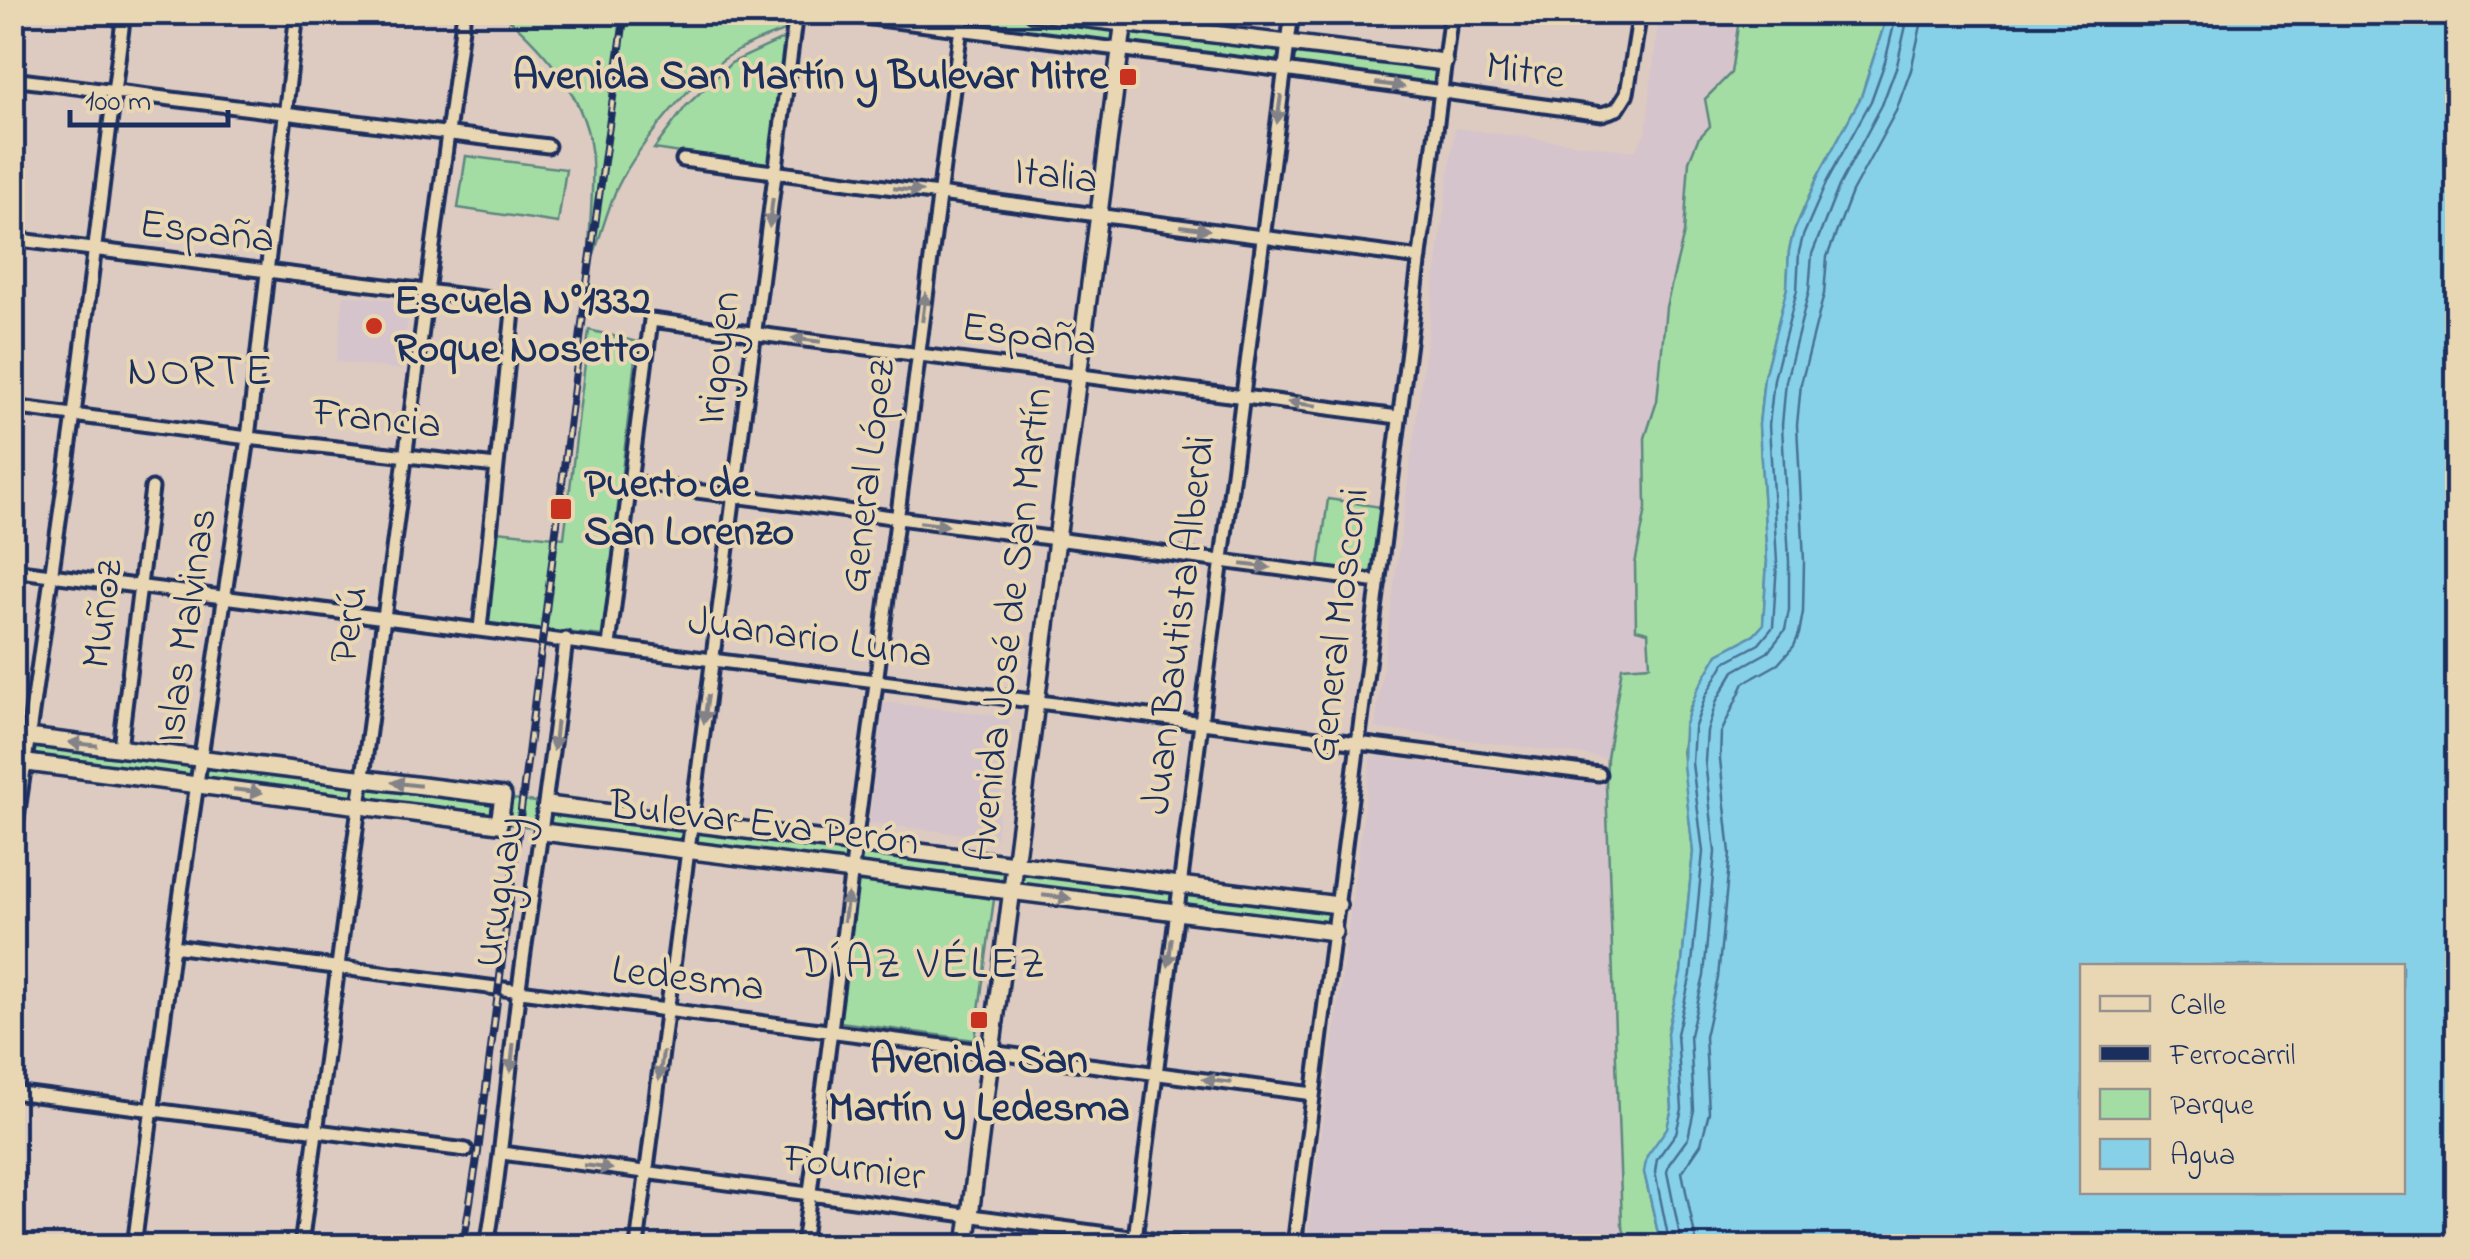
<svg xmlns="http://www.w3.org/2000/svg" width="2470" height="1259" viewBox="0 0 2470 1259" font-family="'Indie Flower',sans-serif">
<rect width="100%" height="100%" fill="#ddcbc1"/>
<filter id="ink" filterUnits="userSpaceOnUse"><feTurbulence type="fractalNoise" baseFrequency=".01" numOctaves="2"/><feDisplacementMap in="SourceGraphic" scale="20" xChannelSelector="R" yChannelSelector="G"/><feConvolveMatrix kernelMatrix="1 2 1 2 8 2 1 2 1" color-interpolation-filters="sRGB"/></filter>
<g filter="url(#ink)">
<!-- built -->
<path fill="#d5c4cb" d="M1659,13H1743L1739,19L1731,73L1705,99L1710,126L1698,139L1684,233L1666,307L1657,401L1645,438L1646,509L1635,564L1636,629L1648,631L1650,666L1622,667L1607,758L1375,728L1455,128L1635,151L1646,131Z
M344,295L410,302L402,370L336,362Z
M883,702L1010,717L996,838L869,823Z
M1371,756L1606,785L1622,1224L1628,1246H1306Z"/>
<!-- green -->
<path fill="#a3dda3" stroke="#5f8680" stroke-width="2.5" d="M1032,12L1444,62L1440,93L862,17C820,20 776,30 737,51C697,72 637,147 617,188C606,213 599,242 589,268C588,232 594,196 592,160C589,100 546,51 502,13Z
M1743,13H1888L1861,97L1818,176L1793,234L1789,251L1787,288L1764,377L1759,425L1767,561L1763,625L1754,635L1718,654L1689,709L1682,749L1693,852L1681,973L1667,1033L1672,1108L1667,1129L1644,1172L1661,1246H1628L1622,1224L1606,785L1607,758L1622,667L1650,665L1648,632L1636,629L1635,564L1646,509L1645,438L1657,401L1666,307L1684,233L1689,161L1698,139L1710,126L1705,99L1731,73L1739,19Z
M785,38L771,167L654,149L686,106L731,63Z
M466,156L566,169L558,223L458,208Z
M589,330L637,342L603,636L488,624L497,531L564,538Z
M1328,499L1381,507L1373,573L1319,566Z
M13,735L1338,905L1334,932L543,832L531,827L13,761Z
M858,881L994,899L975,1040L840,1022Z"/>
<!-- water -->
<path fill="#87d1e8" stroke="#5c90b1" stroke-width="2.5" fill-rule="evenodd" d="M1888,13H2457V1246H1661L1644,1172L1647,1156L1667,1128L1672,1108L1667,1033L1681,973L1693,852L1683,765L1684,727L1697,690L1718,654L1754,635L1763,625L1767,561L1759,425L1764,377L1787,288L1789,251L1793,234L1818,176L1861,97ZM2082,966H2402V1192H2082Z"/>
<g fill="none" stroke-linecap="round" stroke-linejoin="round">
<!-- shore -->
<path stroke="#467095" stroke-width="2.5" d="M1670,1246L1655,1172L1657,1159L1676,1133L1682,1109L1677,1034L1691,974L1703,852L1692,763L1694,729L1706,695L1725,662L1759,644L1773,627L1777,562L1769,425L1774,379L1797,290L1799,252L1803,236L1827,181L1871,101L1885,62L1897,12
M1682,1246L1667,1172L1669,1164L1688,1138L1694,1110L1690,1035L1704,976L1715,852L1705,761L1707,731L1717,700L1734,671L1768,652L1785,630L1789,610V561L1782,425L1786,381L1809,291L1812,254L1839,186L1882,105L1897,65L1909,12
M1697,1246L1682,1172L1701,1144L1709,1112L1705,1037L1718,978L1730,853L1720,759L1721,733L1744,683L1778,664L1794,646L1799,634L1803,612L1804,561L1797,425L1801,384L1824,294L1827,257L1852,192L1896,111L1911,70L1924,12"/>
<!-- street casing -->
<g stroke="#1b2f5e" stroke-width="19">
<path id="street" d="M824,12L1284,70L1602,114L1617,109L1627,93L1640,12
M12,79L548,146
M683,160L1420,258
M12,239L514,302L480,629
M12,407L248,438L496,466
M629,482L1379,582
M12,570L1599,774
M609,645L651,320L1398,417
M120,748L152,488
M12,854L74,415L124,12
M173,946L1313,1094
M12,1092L466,1150
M502,1153L1197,1246
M134,1246L173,946L248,438L297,12
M301,1246L464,12
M487,1246C502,1161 508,1075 519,988C535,872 553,756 566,639
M637,1246L796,12
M803,1246L963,12
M1134,1246L1292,12
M1294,1246L1451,12"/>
</g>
<!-- secondary casing -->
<g stroke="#1b2f5e" stroke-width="22">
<path id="secondary" d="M1032,12L1444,62
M12,735L503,796L499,824L12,761
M548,805L1338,905
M543,832L1334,932
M966,1246L1125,12"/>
</g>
<!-- street -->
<use href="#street" stroke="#e9d6b3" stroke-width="11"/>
<!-- secondary -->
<use href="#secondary" stroke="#e9d6b3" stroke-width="15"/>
<!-- rail casing -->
<g stroke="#1b2f5e" stroke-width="8">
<path id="rail" d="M463,1246L478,1152L589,268L625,12"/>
</g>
<!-- rail -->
<use href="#rail" stroke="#e9d6b3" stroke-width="4" stroke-dasharray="11" stroke-linecap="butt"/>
</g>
<!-- one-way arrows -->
<defs><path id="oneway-solid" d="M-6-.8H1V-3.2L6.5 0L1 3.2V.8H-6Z" transform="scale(2.5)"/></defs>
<g fill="#828288">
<use href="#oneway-solid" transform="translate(1390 85) rotate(8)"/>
<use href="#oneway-solid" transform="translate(1279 109) rotate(98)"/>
<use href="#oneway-solid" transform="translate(908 190) rotate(7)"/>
<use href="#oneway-solid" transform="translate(771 213) rotate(97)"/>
<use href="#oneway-solid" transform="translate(1195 228) rotate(8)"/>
<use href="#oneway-solid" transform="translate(924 307) rotate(-83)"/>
<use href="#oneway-solid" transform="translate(806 340) rotate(-173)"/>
<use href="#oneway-solid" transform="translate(1302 404) rotate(-173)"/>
<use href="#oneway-solid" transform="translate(934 524) rotate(7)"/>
<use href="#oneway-solid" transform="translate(1256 566) rotate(7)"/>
<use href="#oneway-solid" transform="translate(706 709) rotate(98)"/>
<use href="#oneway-solid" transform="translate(555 736) rotate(96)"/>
<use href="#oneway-solid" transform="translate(83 744) rotate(-173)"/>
<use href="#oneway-solid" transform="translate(406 784) rotate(-173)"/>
<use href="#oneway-solid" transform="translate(248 791) rotate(7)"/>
<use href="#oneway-solid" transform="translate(1057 897) rotate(7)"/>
<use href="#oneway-solid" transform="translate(846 907) rotate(-82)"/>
<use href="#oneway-solid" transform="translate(1170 952) rotate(97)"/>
<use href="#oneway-solid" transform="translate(512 1058) rotate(96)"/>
<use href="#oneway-solid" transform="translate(661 1066) rotate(98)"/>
<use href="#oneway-solid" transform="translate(1217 1081) rotate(-173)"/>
<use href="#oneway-solid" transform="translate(598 1167) rotate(8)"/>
</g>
</g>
<!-- markers -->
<g fill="#c8321e" stroke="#e9d6b3" stroke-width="4">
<rect x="1118" y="67" width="20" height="20" rx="5"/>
<circle cx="374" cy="326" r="10"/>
<rect x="549" y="497" width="24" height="24" rx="5"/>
<rect x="969" y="1010" width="20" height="20" rx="5"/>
</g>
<g text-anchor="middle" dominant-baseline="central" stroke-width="8" stroke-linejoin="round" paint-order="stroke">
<!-- street labels -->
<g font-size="42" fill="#1b2f5e" stroke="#e9d6b3">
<text transform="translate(1525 72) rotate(7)">Mitre</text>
<text transform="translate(1056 177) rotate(7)">Italia</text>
<text transform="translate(207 233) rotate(7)">España</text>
<text transform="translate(1029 336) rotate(7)">España</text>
<text transform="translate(720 358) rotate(-83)">Irigoyen</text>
<text transform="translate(377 420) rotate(6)">Francia</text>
<text transform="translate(869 476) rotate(-83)">General López</text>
<text transform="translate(104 614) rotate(-83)">Muñoz</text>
<text transform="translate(350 625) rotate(-82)">Perú</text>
<text transform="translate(1011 625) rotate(-83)">Avenida José de San Martín</text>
<text transform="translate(1180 625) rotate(-83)">Juan Bautista Alberdi</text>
<text transform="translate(1340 625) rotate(-83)">General Mosconi</text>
<text transform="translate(188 626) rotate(-82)">Islas Malvinas</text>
<text transform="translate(810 639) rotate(8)">Juanario Luna</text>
<text transform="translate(764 825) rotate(7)">Bulevar Eva Perón</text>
<text transform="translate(501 892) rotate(-81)">Uruguay</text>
<text transform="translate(688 980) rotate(7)">Ledesma</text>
<text transform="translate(854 1169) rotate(8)">Fournier</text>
</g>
<!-- poi labels -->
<g font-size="42" font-weight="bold" fill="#1b2f5e" stroke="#e9d6b3" text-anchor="start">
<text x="1108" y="77" text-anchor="end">Avenida San Martín y Bulevar Mitre</text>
<text x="394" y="302">Escuela N°1332<tspan x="394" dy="48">Roque Nosetto</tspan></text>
<text x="584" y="485">Puerto de<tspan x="584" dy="48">San Lorenzo</tspan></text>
<text x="979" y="1061" text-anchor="middle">Avenida San<tspan x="979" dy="48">Martín y Ledesma</tspan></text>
</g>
<!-- neighbourhood labels -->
<g font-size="45" letter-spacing="2.5" fill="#1b2f5e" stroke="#e9d6b3">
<text x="201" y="373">NORTE</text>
<text x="922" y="966">DÍAZ VÉLEZ</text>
</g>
</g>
<!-- margin -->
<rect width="2470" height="1259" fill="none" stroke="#e9d6b3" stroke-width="50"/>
<rect x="25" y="25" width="2420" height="1209" fill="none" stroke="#1b2f5e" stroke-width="4" filter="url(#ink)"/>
<!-- legend -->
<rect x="2080" y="964" width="325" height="230" fill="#e9d6b3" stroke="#979391" stroke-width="2.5"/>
<rect x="2100" y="996" width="50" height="15" fill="#e9d6b3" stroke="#979391" stroke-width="2.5"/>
<text x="2170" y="1014" font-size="30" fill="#1b2f5e">Calle</text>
<rect x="2100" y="1046" width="50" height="15" fill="#1b2f5e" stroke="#979391" stroke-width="2.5"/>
<text x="2170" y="1064" font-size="30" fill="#1b2f5e">Ferrocarril</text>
<rect x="2100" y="1089" width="50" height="30" fill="#a3dda3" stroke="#979391" stroke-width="2.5"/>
<text x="2170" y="1114" font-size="30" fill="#1b2f5e">Parque</text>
<rect x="2100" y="1139" width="50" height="30" fill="#87d1e8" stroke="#979391" stroke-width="2.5"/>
<text x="2170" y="1164" font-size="30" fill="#1b2f5e">Agua</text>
<!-- scale -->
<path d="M70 110v15h158v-15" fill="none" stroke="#1b2f5e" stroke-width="5"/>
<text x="85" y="110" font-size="30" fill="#1b2f5e" stroke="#e9d6b3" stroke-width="8" paint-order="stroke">100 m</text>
</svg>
